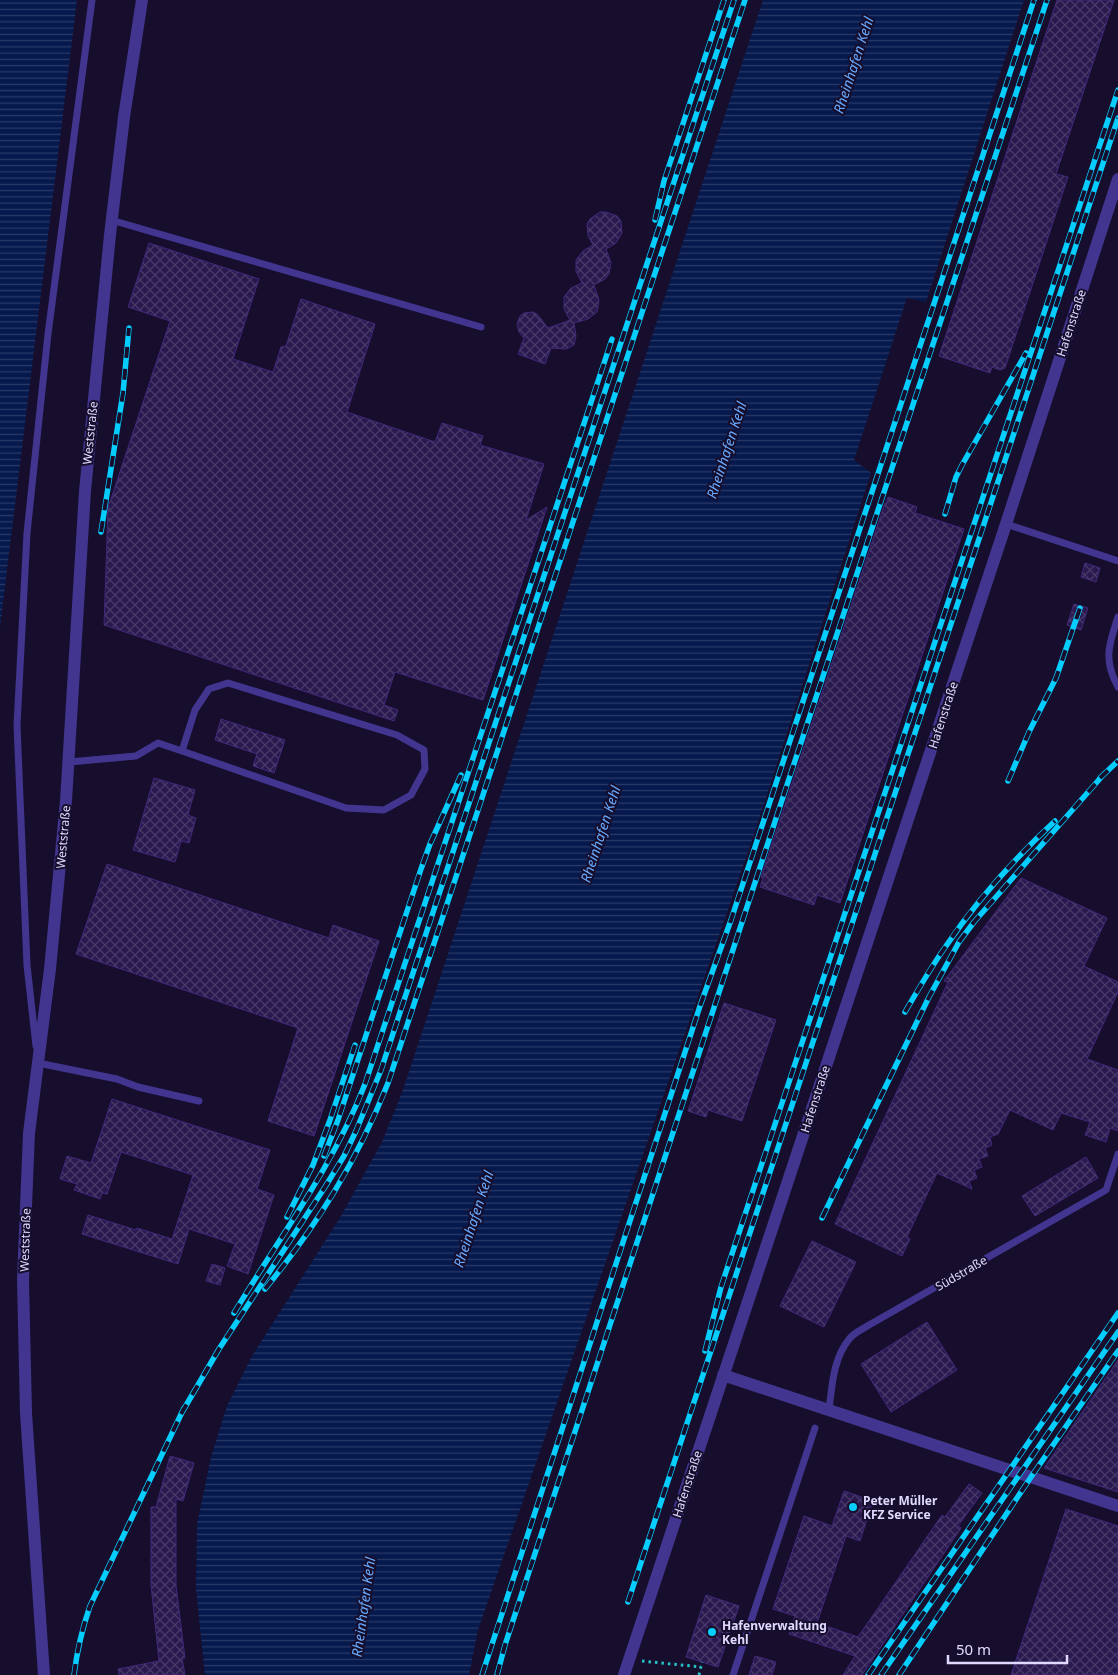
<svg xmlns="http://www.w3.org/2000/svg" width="1118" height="1675" viewBox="0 0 1118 1675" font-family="'Noto Sans',sans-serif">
<defs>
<pattern id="water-rules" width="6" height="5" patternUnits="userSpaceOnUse" patternTransform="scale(1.25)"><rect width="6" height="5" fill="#06194d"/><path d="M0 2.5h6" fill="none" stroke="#2a3a68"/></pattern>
<pattern id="building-cross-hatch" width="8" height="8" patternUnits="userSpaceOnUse" patternTransform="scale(1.25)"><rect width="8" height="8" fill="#29194e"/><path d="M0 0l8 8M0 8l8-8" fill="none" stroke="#483a69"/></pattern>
</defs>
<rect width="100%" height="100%" fill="#160e2c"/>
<!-- water -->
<path fill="url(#water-rules)" d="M0,0H77L0,627Z
M763,0H1024L926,302L907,298L854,460L871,473L756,829L478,1630L469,1675H205L196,1589L197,1524L211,1457L227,1406L252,1356L341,1216L382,1142L403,1090Z"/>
<!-- building -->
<path fill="url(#building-cross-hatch)" stroke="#41287c" d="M1057,0H1114L1056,174L1068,177L1005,368L1000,370L992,367L990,373L939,356Z
M600,212H606L617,216L621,221L622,233L616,243L606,249L611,263L609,274L605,279L594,285L599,300L597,312L588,319L574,323L576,336L574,345L566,349L551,348L545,364L518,354L524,338L519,332L517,324L520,316L524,313L533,312L537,314L548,328L570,320L564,309V297L571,288L582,283L576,271V260L583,251L593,245L588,236L587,224L590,219Z
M149,243L259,279L233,359L273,372L281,347L286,346L301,299L375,324L347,412L435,442L442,423L483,436L480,445L544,464L526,520L547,507L483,700L395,672L384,705L398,710L394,721L104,625L108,508L170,321L128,307Z
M888,497L917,507L915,513L964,529L840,903L817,895L814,905L760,887L763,878L761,877L885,503L886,504Z
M1085,563L1100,568L1096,582L1081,577Z
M1074,604L1088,608L1081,630L1067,625Z
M221,719L285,740L274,773L253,766L257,754L215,740Z
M154,778L195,790L188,815L196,818L189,843L181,841L175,862L133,850Z
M107,864L329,938L333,925L379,941L314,1136L268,1121L298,1028L76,954Z
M1021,878L1107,918L1084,966L1118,982V992L1087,1059L1118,1070V1131L1110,1128L1106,1142L1085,1135L1090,1122L1061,1113L1053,1130L1010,1110L998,1134L990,1137L992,1145L985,1148L988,1156L979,1159L982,1167L974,1170L977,1178L969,1181L972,1189L937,1173L907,1237L910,1239L902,1256L835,1224L948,982L944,981Z
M724,1003L776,1020L742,1121L708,1110L706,1117L688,1111Z
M112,1099L270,1150L257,1189L274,1195L248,1274L227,1266L235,1244L189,1229L178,1264L82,1234L88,1215L136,1230L137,1228L172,1239L193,1175L121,1152L107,1194L102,1193L100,1199L74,1190L77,1184L60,1179L67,1156L91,1163Z
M1086,1157L1098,1178L1035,1216L1022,1196Z
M812,1241L856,1262L824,1327L780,1306Z
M212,1264L225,1268L220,1285L206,1281Z
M927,1322L957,1370L891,1412L861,1364Z
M1118,1360V1492L1044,1468Z
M170,1456L194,1463L183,1501L176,1499V1586L185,1658H182L185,1675H119L118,1669L159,1661L151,1585V1507H156Z
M969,1484L982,1493L958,1526L961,1528L862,1675H843L855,1656L789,1634L795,1616L773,1609L804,1516L832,1526L844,1491L873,1501L860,1541L846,1536L817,1623L858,1637L942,1515L945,1517Z
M1066,1509L1118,1526V1675H1011Z
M706,1595L739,1606L718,1667L686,1657Z
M755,1656L776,1662L772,1675H749Z"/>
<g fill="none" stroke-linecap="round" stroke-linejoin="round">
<!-- path -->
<path stroke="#24c2c7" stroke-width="3" stroke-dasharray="2.5 4" stroke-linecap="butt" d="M642,1661L701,1667
M699,1675L702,1662"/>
<!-- service -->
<path stroke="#41358f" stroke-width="7" d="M111,220L481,327
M1006,524L1118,561
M1118,617C1109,644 1103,660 1118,687
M69,762L136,756L158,743L182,751L346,808L384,810L411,795L425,769L424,750L397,735L228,683L209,689L195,710L182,751
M36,1046L27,965L17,725L27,533L48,334L92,0
M38,1061V1063L117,1079L138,1087L199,1101
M829,1410C832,1386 833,1358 850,1338C855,1332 863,1329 869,1325L1106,1190L1118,1154
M733,1675L815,1428"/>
<!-- minor -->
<path stroke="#41358f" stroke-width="12" d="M723,1375L1118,1506
M44,1675L26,1413L23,1280L29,1133L50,969L66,801L85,491L110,235L124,117L142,0
M624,1675L1006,524L1118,179"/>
<!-- rail casing -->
<g stroke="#05ceff" stroke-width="5.5">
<path id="rail" d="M655,220L664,181L724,0
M945,514L956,477L962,465L1026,353
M101,532L123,393L129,328
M1100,778L1118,761
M1008,781L1029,732L1056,678L1080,608
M905,1012C918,990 931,967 946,946C977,900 1014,859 1055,821
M324,1156L338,1120L421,869L430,844L461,775
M287,1217L313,1165L330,1120L355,1045
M822,1218L929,997L959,942L974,922L1104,774
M265,1289C318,1224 357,1161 388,1083L745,0
M234,1313C279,1238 333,1167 365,1084L612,339
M705,1351L721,1287L1118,90
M181,1414L219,1349L325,1187L344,1156L356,1131L381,1070L734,0
M628,1602L1118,118
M74,1675C77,1651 82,1629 90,1606L184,1408
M482,1675L700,1006L731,920L1034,0
M497,1675L505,1645L786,788L1047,0
M868,1675L1118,1313
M881,1675L1118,1332
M899,1675L1031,1477L1118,1351"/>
</g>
<!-- rail -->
<use href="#rail" stroke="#160e2c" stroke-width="4" stroke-dasharray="11" stroke-linecap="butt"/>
</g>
<!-- markers -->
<g fill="#05ceff" stroke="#160e2c" stroke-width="2">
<circle cx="853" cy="1507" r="5"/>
<circle cx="712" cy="1632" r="5"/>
</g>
<g text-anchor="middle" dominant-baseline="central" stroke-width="4" stroke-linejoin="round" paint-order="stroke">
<!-- street labels -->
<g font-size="12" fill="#e1d9ff" stroke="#160e2c">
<text transform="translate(1071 323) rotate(-72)">Hafenstraße</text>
<text transform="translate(90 433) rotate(-84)">Weststraße</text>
<text transform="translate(943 715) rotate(-72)">Hafenstraße</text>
<text transform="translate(63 837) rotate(-85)">Weststraße</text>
<text transform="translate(815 1099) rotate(-72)">Hafenstraße</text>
<text transform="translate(25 1240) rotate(-88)">Weststraße</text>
<text transform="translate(961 1273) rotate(-30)">Südstraße</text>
<text transform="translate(687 1484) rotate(-72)">Hafenstraße</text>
</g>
<!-- poi labels -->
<g font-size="12" font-weight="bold" fill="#e1d9ff" stroke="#160e2c" text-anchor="start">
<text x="863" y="1500">Peter Müller<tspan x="863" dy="14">KFZ Service</tspan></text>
<text x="722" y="1625">Hafenverwaltung<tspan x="722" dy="14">Kehl</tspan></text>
</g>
<!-- water labels -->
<g font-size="14" font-style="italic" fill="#67aaff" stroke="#160e2c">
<text transform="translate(853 65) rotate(-72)">Rheinhafen Kehl</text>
<text transform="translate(726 450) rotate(-72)">Rheinhafen Kehl</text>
<text transform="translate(600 834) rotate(-72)">Rheinhafen Kehl</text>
<text transform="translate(473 1219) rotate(-72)">Rheinhafen Kehl</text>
<text transform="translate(363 1607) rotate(-82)">Rheinhafen Kehl</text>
</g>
</g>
<!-- scale -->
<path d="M948 1655v8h119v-8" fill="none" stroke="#e1d9ff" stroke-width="2.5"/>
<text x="956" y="1655" font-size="15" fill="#e1d9ff" stroke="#160e2c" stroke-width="4" paint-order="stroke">50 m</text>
</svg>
